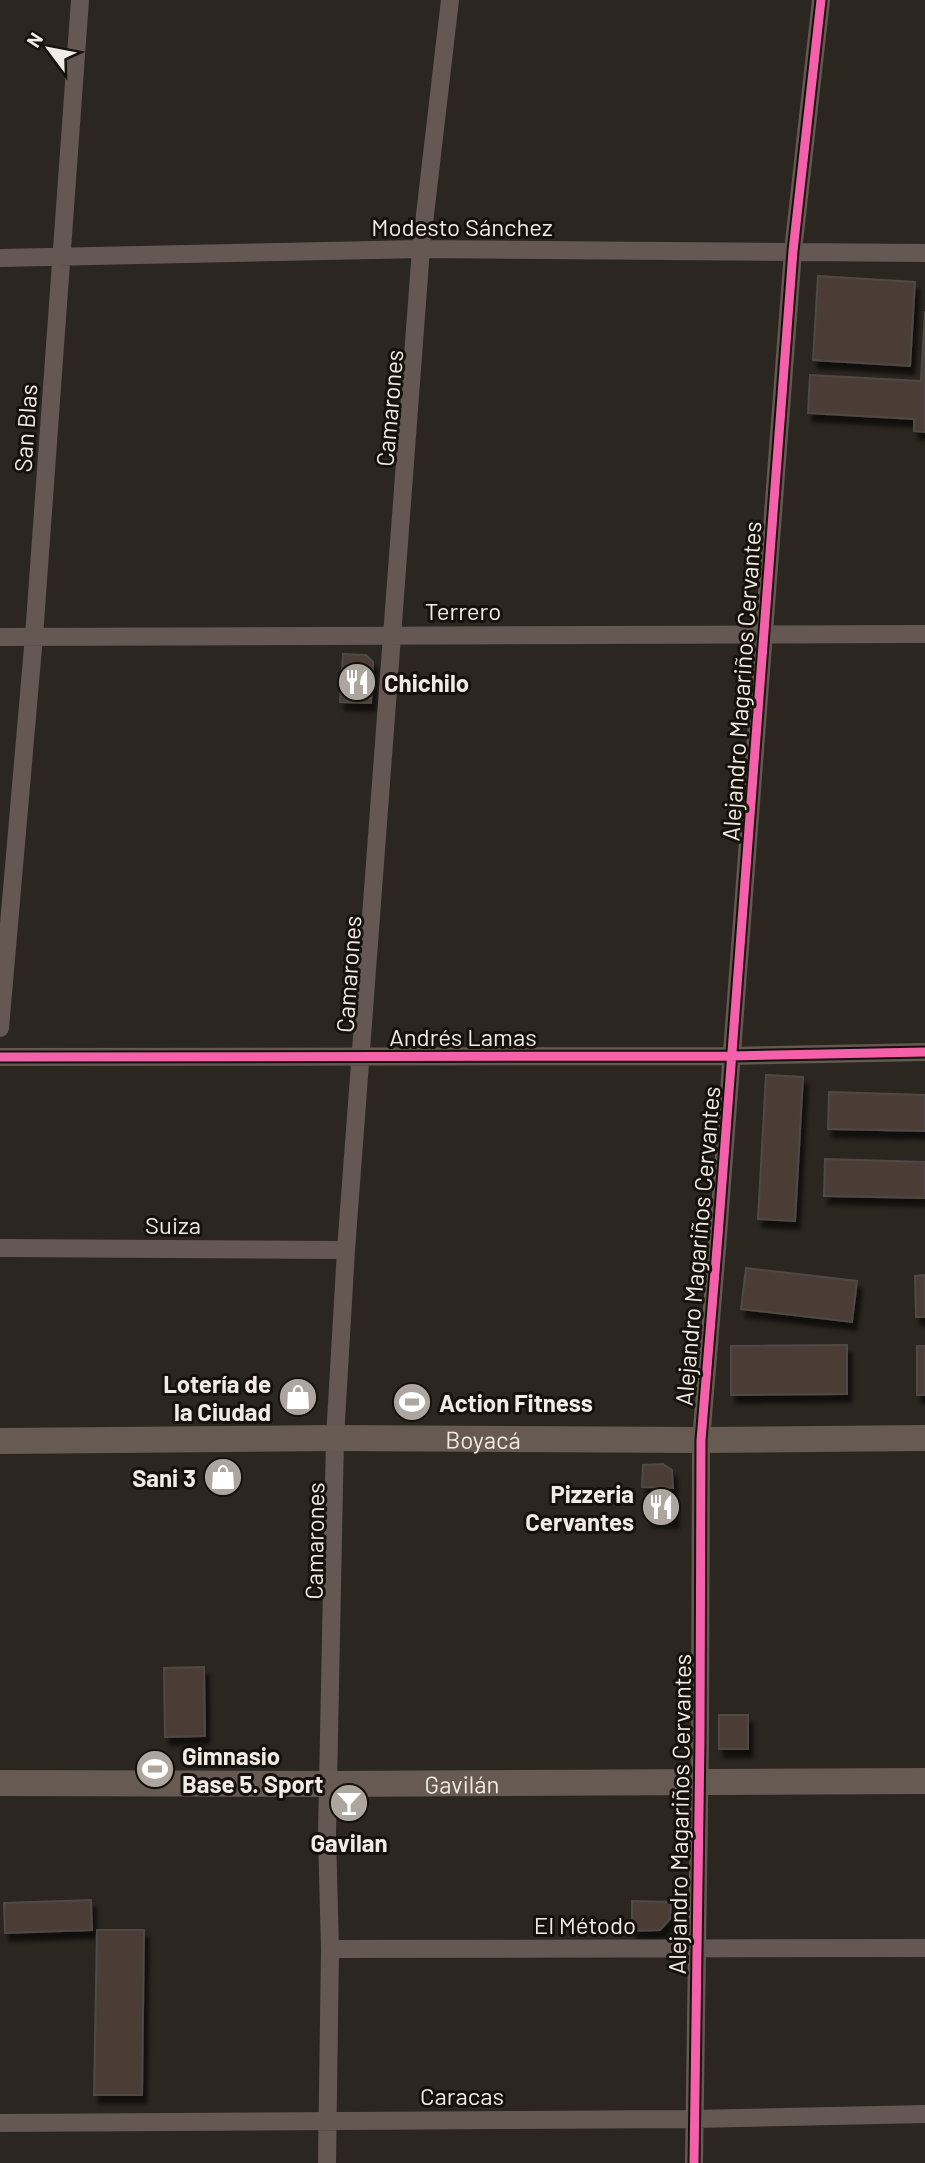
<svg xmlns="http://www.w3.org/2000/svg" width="925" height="2163" viewBox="0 0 925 2163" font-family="Barlow,sans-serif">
<defs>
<filter id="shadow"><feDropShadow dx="4.5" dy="8" stdDeviation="2" flood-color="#0009"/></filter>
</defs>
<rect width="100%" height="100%" fill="#2b2620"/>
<!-- building -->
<path fill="#4b3e36" stroke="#4f4a45" stroke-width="2" filter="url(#shadow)" d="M818,276L915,282L910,366L813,360Z
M925,311V432L914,431V419L808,413L810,375L921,381Z
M343,654L366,655L373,662L371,703L340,702Z
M766,1075L803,1077L795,1221L758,1219Z
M829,1092L925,1095V1131L828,1129Z
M825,1159L925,1162V1198L824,1196Z
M746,1268L857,1281L852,1322L741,1309Z
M925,1275V1317H916L915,1276Z
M847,1345V1394L731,1395V1346Z
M917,1346H925V1395H917Z
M663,1464L672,1470L673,1488L642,1487L643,1465Z
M647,1494H674V1520L647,1519Z
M204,1667L205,1736L165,1737L164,1668Z
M719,1715H748V1749H719Z
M91,1900L92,1930L5,1933L4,1903Z
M632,1901L671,1902L670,1919L660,1930L632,1931Z
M97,1930H144L142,2095H94Z"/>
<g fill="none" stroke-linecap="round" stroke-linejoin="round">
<!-- street -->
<path stroke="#655853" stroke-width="18" d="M0,258L421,249L925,253
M0,637L925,634
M0,1028L34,636L80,0
M0,1057L731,1056L925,1052
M0,1248L346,1250
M330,1949L925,1948
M0,2123L693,2119L925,2114
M327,2163L330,1949L327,1834L335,1438L346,1250L421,249L450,0
M694,2163L700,1740L701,1440L718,1236L793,251L821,0"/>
<!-- secondary -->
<g stroke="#675a53" stroke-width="26">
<path id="s1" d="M0,1441L335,1438L701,1440L925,1438"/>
<path id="s2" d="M0,1783L328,1784L925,1781"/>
</g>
<!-- cycleway casing -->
<g stroke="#15110b" stroke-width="13">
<path id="cycleway" d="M0,1057L731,1056L925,1052
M694,2163L700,1740L701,1440L718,1236L793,251L821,0"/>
</g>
<!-- cycleway -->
<use href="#cycleway" stroke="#f560ab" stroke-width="9"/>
</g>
<!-- icons -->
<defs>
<g id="restaurant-disc" transform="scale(2.0125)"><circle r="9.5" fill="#aca69f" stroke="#15110b"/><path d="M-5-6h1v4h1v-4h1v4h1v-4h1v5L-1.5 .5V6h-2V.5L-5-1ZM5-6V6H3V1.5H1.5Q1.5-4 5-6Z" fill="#fff"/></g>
<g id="shop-disc" transform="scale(2.0125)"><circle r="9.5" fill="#aca69f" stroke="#15110b"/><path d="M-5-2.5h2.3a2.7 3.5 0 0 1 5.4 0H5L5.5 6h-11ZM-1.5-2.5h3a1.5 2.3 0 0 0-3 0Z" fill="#fff"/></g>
<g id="stadium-disc" transform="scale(2.0125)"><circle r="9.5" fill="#aca69f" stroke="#15110b"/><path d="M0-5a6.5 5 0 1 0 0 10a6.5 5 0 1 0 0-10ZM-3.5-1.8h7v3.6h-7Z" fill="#fff"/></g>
<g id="bar-disc" transform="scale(2.0125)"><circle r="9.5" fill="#aca69f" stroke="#15110b"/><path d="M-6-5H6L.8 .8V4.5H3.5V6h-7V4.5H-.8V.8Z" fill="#fff"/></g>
</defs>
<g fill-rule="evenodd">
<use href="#restaurant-disc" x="357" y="682"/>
<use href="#shop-disc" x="298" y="1397"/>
<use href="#stadium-disc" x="412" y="1402"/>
<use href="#shop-disc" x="223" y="1477"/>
<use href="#restaurant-disc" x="661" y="1507"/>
<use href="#stadium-disc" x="155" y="1769"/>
<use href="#bar-disc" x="349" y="1803"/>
</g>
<g text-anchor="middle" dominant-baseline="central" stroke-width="6" stroke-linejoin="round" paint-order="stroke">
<!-- street labels -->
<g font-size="24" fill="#f1ebe3" stroke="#15110b">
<text x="462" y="226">Modesto Sánchez</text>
<text transform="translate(389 408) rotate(-85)">Camarones</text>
<text transform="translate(25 428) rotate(-86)">San Blas</text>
<text x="463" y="610">Terrero</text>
<text transform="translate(741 681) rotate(-86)">Alejandro Magariños Cervantes</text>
<text transform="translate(348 974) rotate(-86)">Camarones</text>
<text x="463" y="1036">Andrés Lamas</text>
<text x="173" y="1224">Suiza</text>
<text transform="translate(697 1246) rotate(-85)">Alejandro Magariños Cervantes</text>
<text stroke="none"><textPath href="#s1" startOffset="483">Boyacá</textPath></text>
<text transform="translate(314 1541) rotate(-89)">Camarones</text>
<text stroke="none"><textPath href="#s2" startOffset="462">Gavilán</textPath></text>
<text transform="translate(679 1814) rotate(-89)">Alejandro Magariños Cervantes</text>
<text x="585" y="1924">El Método</text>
<text x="462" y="2095">Caracas</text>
</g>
<!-- poi labels -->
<g font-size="24" font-weight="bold" fill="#f1ebe3" stroke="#15110b" text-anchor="start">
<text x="384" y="682">Chichilo</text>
<text x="271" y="1383" text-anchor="end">Lotería de<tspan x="271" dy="28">la Ciudad</tspan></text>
<text x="439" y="1402">Action Fitness</text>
<text x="196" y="1477" text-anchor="end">Sani 3</text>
<text x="634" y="1493" text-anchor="end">Pizzeria<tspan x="634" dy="28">Cervantes</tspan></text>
<text x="182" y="1755">Gimnasio<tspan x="182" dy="28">Base 5. Sport</tspan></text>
<text x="349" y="1842" text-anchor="middle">Gavilan</text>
</g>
</g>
<!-- north arrow -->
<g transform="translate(49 49) rotate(302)" stroke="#15110b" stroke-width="5" paint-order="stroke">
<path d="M0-5L12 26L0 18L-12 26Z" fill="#f1ebe3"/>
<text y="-10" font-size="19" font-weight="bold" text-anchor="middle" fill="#f1ebe3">N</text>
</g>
</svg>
